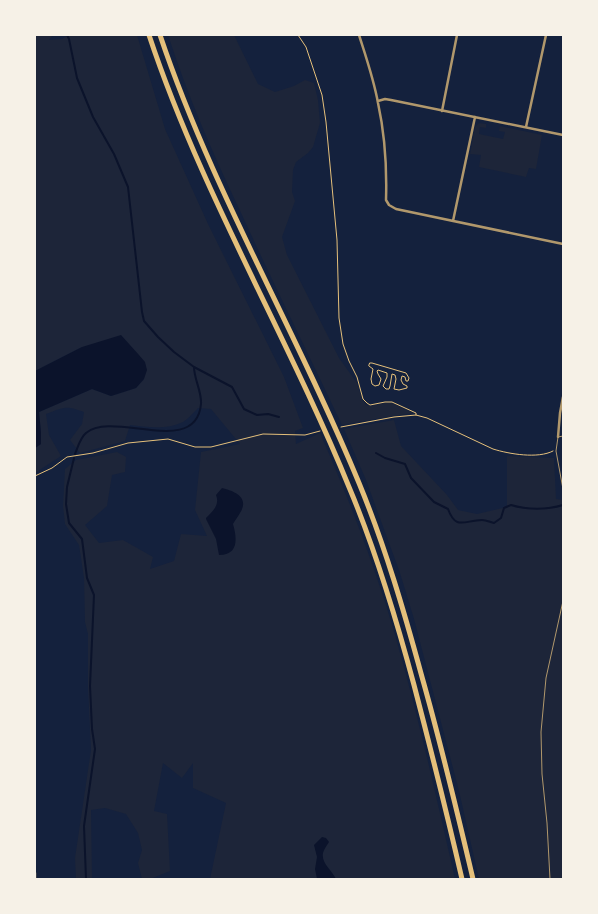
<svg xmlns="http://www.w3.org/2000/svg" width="598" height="914" viewBox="0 0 598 914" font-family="Roboto,sans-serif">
<rect width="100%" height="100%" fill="#14213d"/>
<!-- green -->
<path fill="#1d2539" d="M35,35H53L49,40L62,39L69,35H137L165,129L208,224L284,377L303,428L295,431L296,444L320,433C348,497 373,561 393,628C417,711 436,795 455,879H210L226,803L193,788V763L182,778L163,763L154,811L167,814L170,871L150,879H142L138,863L142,850L138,833L126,814L105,808L91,810L92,879H76L75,858L91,750L88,687V634L85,622L84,578L79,545L65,524L63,506L65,469L76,460L117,452L126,457L125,472L112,475L107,506L85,525L99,543L123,540L153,557L150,569L174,561L181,534L207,536L195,510L201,452L240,444L211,409L198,408C193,413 188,419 183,422C166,430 147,427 130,425L125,441L80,453L70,440L82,424L84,412C66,405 64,407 46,414L49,435L61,456L35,473V448L41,444V433L39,412L92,389L111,396L136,388L144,379L82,347L35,371Z
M168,35H234L258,84L275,92L294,86L305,80L314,83L318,100L320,123L313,147L308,153L296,162L293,170L292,192L295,201L282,237L287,255L339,358L357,383L362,399L366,405L371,406L385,403H392L413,413L393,416L342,425C309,355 274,285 242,215C214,156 188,97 168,35Z
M479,123L486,124V128L480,127L479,134L503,139L505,132L499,131L500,126L542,135L536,169L529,168L526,177L479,167L481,155L470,154L475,127Z
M394,420L401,446L447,495L458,510L477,514L507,507V456L554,458L556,499L563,500V879H479L459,791L414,619L400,573L366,480L344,429Z"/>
<!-- water -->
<path fill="#0b132b" d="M121,335L139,355L145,362L147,370L144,379L136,388L111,396L92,389L39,412L41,433V444L35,448V371L82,347Z
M222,488C234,491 250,497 240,513C238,517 235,520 233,524C237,538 239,555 219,555L216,539L206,519V518C213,511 220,505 216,495Z
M322,837L326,838L329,842C327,845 324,849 323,853C321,863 332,870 336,879H317L315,869L317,857L314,845Z"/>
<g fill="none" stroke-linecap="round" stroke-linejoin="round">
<!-- stream -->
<path stroke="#0b132b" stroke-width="2" d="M67,35L69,39L77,78L93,117L114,154L128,187L142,312L144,321L158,337L174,352L194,367C194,379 202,392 201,404C196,458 113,410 86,433C80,438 78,447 75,454
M194,367L232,387L244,409L257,415L268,414L279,417
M376,453L385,458L405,464L411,478L434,502L448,509C456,531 465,520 482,520C486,520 490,522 494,523L501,518L504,508L511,505C527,510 547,510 563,505
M74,458L67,487L66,504L69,523L82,539L87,578L94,595L90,686L92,729L95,749L84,826L86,879"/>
<!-- path -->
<path stroke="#e5c07b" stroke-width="1" d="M298,35L306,47L322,95L326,122L337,240L339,318L343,344L349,361L357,377L363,399L367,403L370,405L385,402H392L416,413V415
M370,363H372L406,373L409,378L408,381H406L405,377L402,376L401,380L403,384L407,386V388L399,390L394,389L396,379L395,375L392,374L390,386L389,389H386L383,386L387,377V373L378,370L377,371L378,374L381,379L379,385L375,386L372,384L371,379L373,369L369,366Z
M341,427L394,417L416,415L427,418L493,449C509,454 538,459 553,451
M35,476L52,468L67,457L93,453L128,443L168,439L195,447H211L263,434L305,435L320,431"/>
<!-- service -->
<path stroke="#b1986c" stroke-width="1" d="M563,436L558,437L556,451L563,489
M550,879L547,823L542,774L541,732L546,678L563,601"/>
<!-- minor -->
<path stroke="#b1986c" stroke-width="2.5" d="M359,35C366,57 374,80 378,103C385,135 387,167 386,200L389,205L396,209L563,244
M378,101L385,99L391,100L563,135
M442,111L457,35
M526,127L546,35
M453,221L475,117
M558,437L560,413L563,397
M35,873V879"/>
<!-- motorway -->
<path stroke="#e5c07b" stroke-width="5" d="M149,35C201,192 287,335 349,487C376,551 396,618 414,685C431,750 447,814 462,879
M160,35C212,190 297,332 359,483C385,546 404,611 422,677C441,744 457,811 473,879"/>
</g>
<!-- border -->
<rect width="598" height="914" fill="none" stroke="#f6f1e7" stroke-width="72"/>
</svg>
